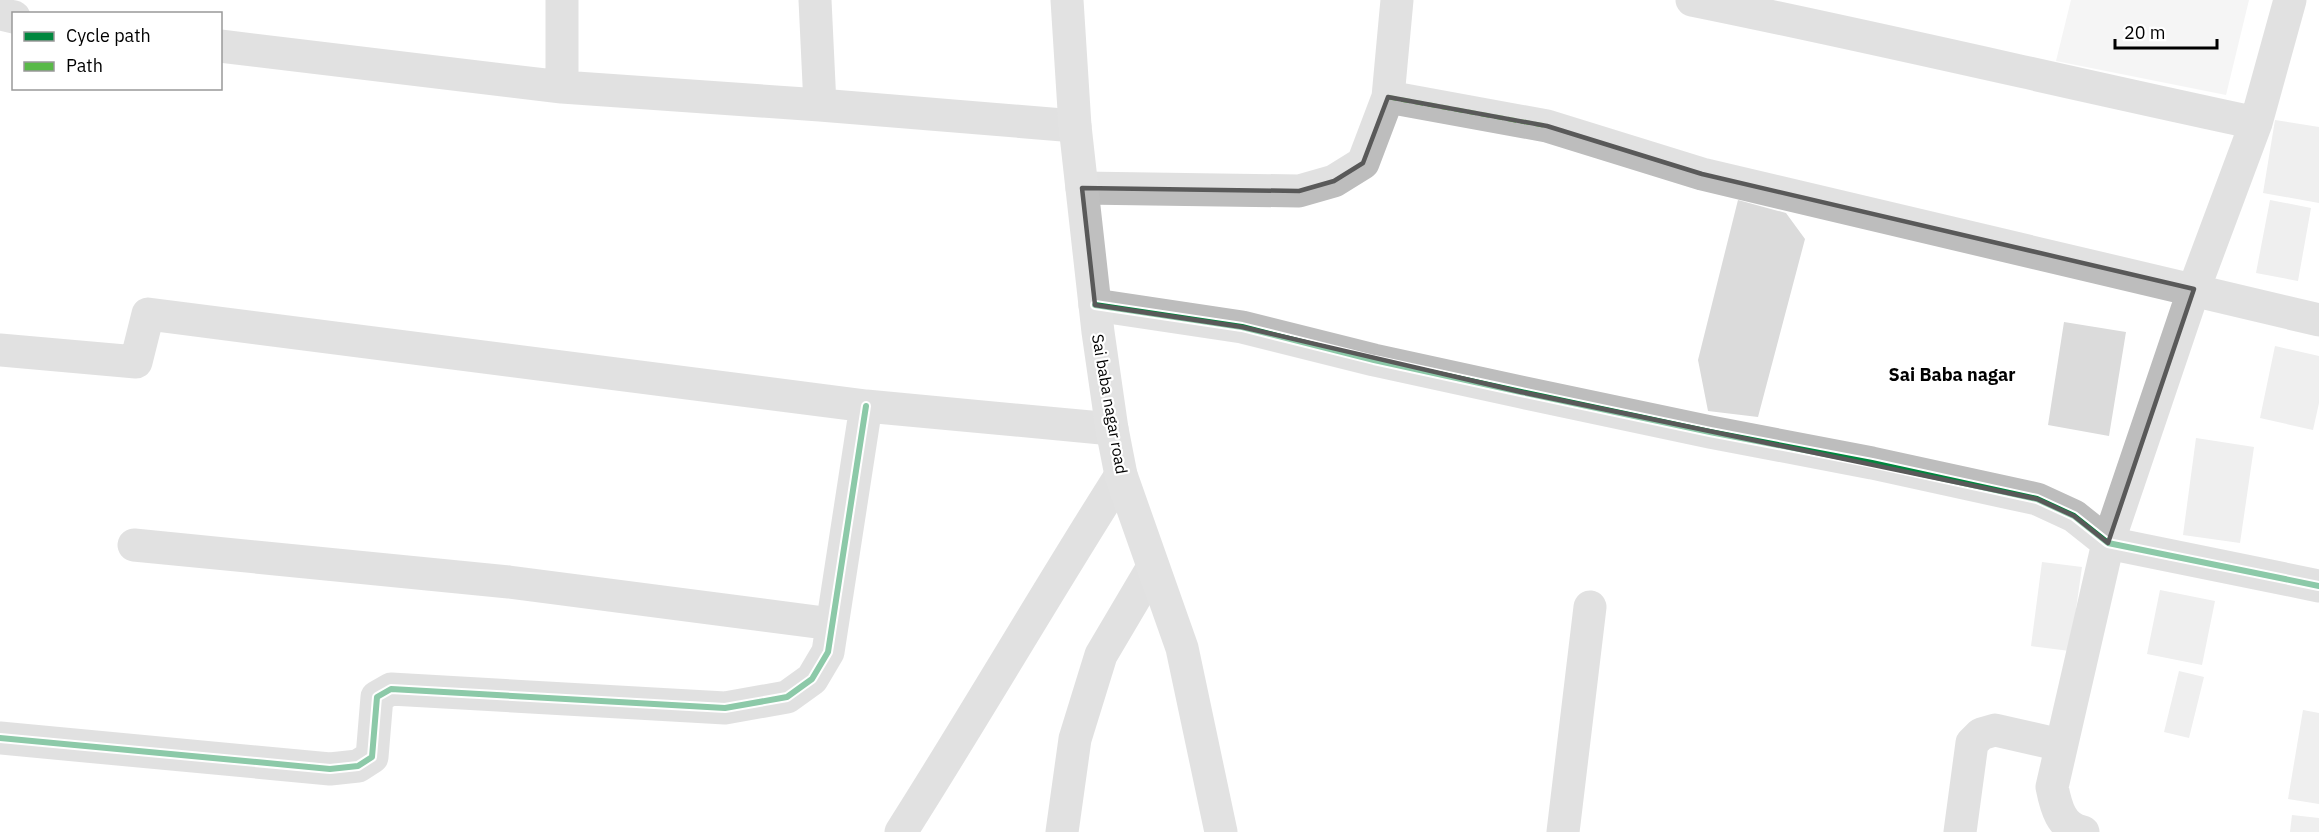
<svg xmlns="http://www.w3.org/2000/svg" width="2319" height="832" viewBox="0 0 2319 832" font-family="'IBM Plex Sans',sans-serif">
<rect width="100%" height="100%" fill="#fff"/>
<!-- green -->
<path fill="#e8e8e8" d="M2071,0H2249L2226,95L2056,61Z"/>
<!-- building -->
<path fill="#dbdbdb" d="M2275,120L2319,127V203L2263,193Z
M1738,200L1786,213L1805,239L1758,417L1708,411L1698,360Z
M2270,200L2311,208L2298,281L2256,273Z
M2064,322L2126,332L2109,436L2048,425Z
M2275,346L2319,356V403L2313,430L2260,418Z
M2196,438L2254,447L2240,543L2183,535Z
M2042,562L2082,567L2070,651L2031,646Z
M2160,590L2215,601L2202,665L2147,654Z
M2179,671L2204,677L2189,738L2164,732Z
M2303,710L2319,713V804L2288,799Z
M2292,815L2319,818V832H2290Z"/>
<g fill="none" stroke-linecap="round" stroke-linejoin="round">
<!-- street -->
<path stroke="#bdbdbd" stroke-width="33" d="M562,0V87
M815,0L820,105
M1692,0C1880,38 2068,83 2256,123
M0,14L14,17
M220,46L562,87L820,105L1075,126
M1388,97L1547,126L1702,174L2319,320
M1082,188L1299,191L1334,181L1363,163L1388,97L1397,0
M1095,305L1242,327L1374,360L1521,392L1710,432L1872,463L2037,499L2074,516L2108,543L2319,586
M0,350L136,362L148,314L866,406L1112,429
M134,545L509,582L832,624
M0,738L330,769L358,766L372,757L377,697L391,689L725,708L787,697L812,679L828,652L866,406
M901,832C976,714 1046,593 1121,475
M1062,832L1075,739L1101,655L1153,567
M1563,832L1590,607
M1960,832L1972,743L1981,734L1995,730L2061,745
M2083,832C2061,828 2056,807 2052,787L2108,543L2194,289L2256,123L2290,0"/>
<!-- secondary -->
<path stroke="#bfbfbf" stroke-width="33" d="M1067,0L1075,126L1098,332L1112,429L1121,475L1182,648L1221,832"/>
<!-- quiet -->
<path stroke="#58b947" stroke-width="4.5" stroke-dasharray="9 4.5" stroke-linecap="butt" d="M1388,97L1547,126"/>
<!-- cycleway casing -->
<g stroke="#fff" stroke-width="10">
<path id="cycleway" d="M1095,305L1242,327L1374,360L1521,392L1710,432L1872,463L2037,499L2074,516L2108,543L2319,586
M0,738L330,769L358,766L372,757L377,697L391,689L725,708L787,697L812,679L828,652L866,406"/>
</g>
<!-- cycleway -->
<use href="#cycleway" stroke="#00873e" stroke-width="6"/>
</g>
<!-- marked area -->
<path d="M0 0H2319V832H0ZM1388,97L1547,126L1702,174L2194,289L2108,543L2074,516L2037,499L1521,392L1242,327L1095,305L1082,188L1299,191L1334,181L1363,163Z" fill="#fff" fill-opacity=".55" fill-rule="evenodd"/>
<path fill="none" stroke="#595959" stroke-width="4.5" stroke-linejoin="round" d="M1388,97L1547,126L1702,174L2194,289L2108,543L2074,516L2037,499L1521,392L1242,327L1095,305L1082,188L1299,191L1334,181L1363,163Z"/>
<g text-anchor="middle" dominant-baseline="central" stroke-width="4.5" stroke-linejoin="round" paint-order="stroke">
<!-- street labels -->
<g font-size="16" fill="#000" stroke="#fff">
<text transform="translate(1110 404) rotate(80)">Sai baba nagar road</text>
</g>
<!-- neighbourhood labels -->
<g font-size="18" font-weight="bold" fill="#000" stroke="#fff">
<text x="1952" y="374">Sai Baba nagar</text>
</g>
</g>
<!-- legend -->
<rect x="12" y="12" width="210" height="78" fill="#ffffff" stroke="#999999" stroke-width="1.5"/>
<rect x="24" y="32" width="30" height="9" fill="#00873e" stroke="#999999" stroke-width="1.5"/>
<text x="66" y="42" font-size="18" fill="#000000">Cycle path</text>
<rect x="24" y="62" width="30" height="9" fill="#58b947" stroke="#999999" stroke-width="1.5"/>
<text x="66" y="72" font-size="18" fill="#000000">Path</text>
<!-- scale -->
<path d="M2115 39v9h102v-9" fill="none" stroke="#000000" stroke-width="3"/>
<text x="2124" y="39" font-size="18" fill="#000000" stroke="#ffffff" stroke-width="4.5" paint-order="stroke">20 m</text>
</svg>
